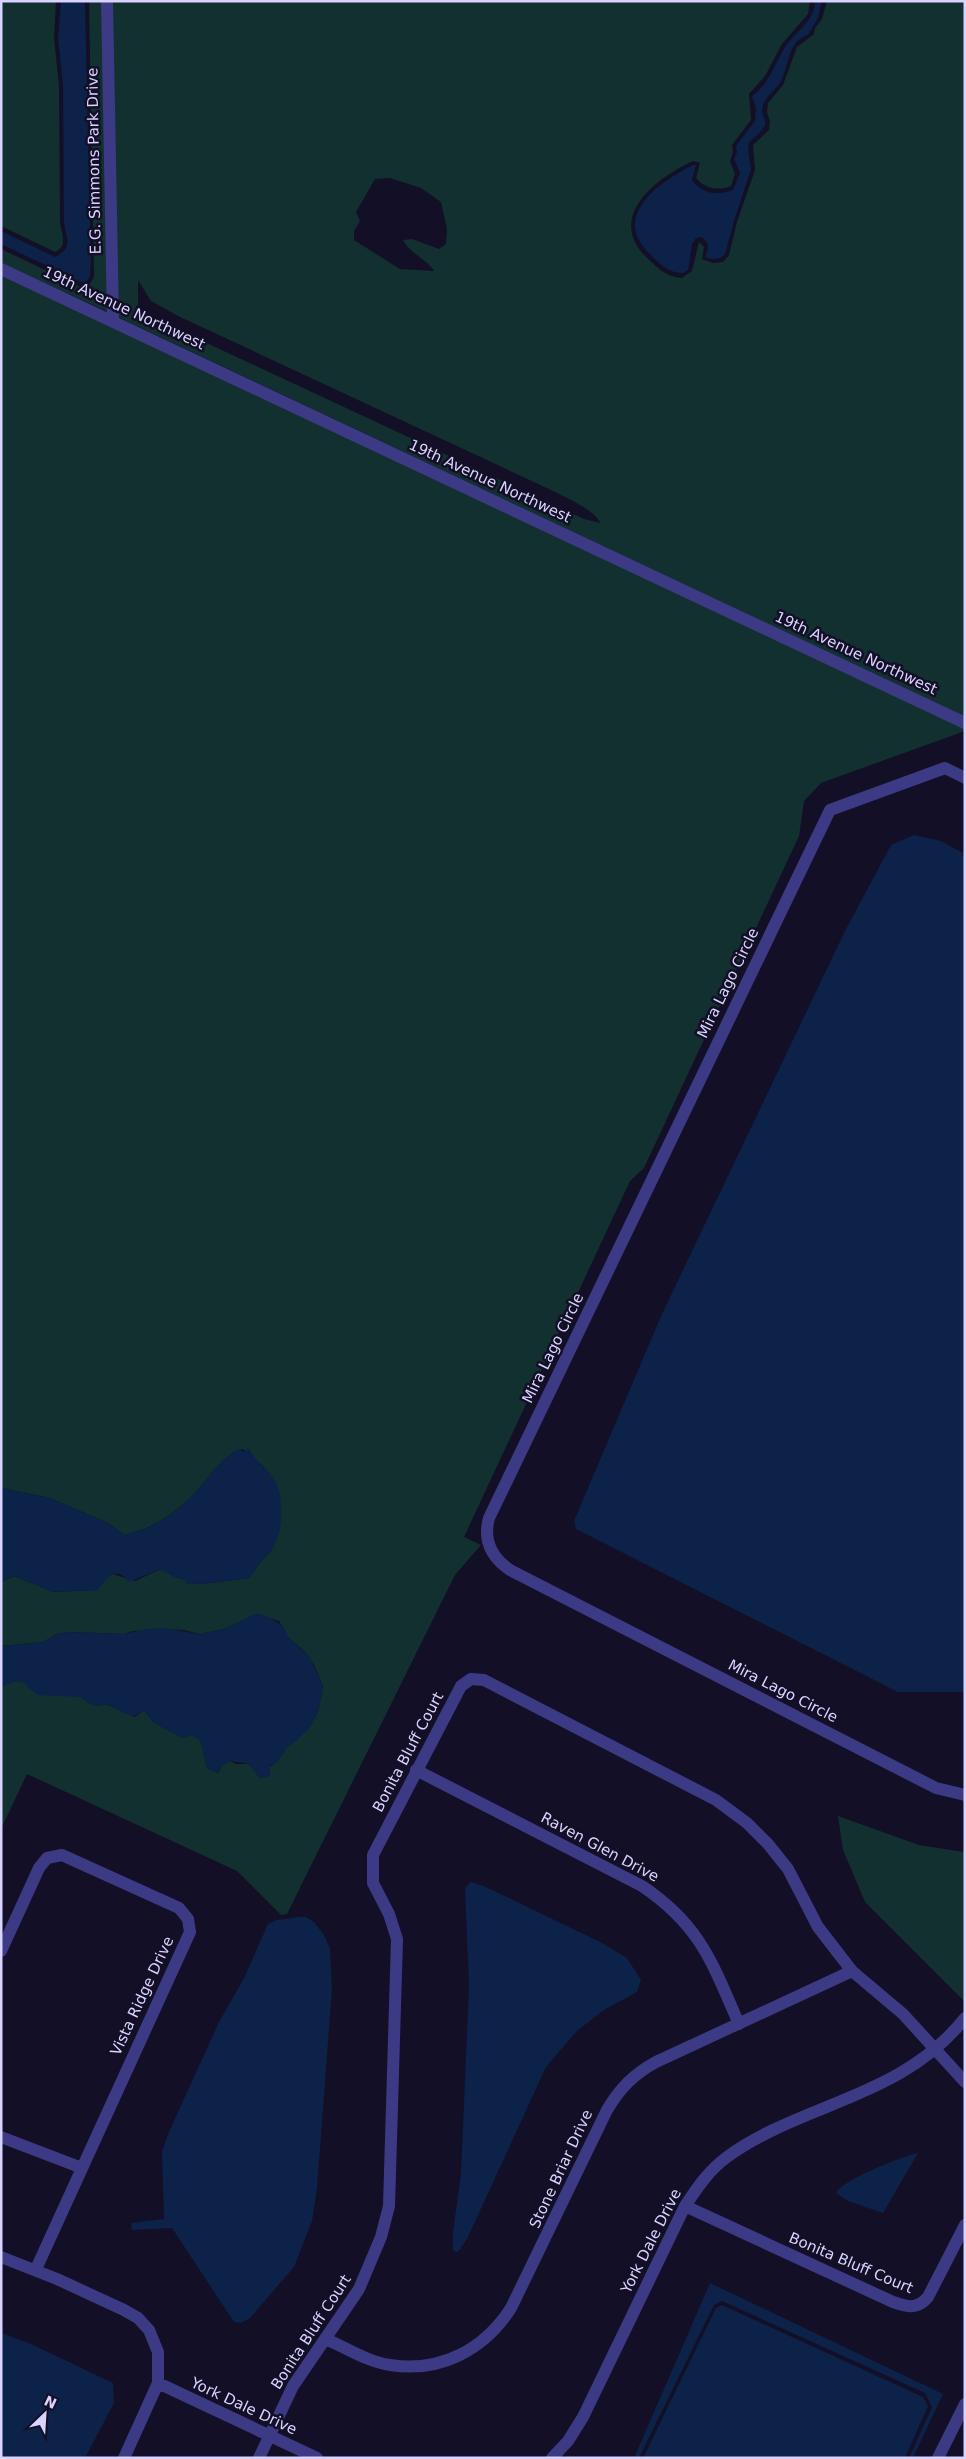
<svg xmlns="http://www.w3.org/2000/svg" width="966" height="2459" viewBox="0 0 966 2459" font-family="'DejaVu Sans',sans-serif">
<rect width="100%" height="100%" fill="#130f26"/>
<!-- green -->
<path fill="#12302f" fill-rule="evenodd" d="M1,1H56L54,38L59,85L60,223C62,235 68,246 55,252L1,226Z
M89,1H102L108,312L1,263V249L83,288L88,287L94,277Z
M112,1H810L808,14L782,44L765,76L749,94L751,120L732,145L733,152L730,161L735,174L731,186C719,191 705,189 696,178L700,163L693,161C656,178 605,217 647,258C658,268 666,277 682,278L692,271L699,242L704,247L702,259L713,263L723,262L729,255L737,222L755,170L753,145L769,130L770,122L767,112L768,103L783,85L797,47L814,34L815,28L822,19L827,1H965V717L118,317ZM390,178L421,188L441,202L447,229L446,244L439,249L412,239L403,240C410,254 426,258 434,271L400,269L354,240V231L360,221L356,212L375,179ZM138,280L151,301L178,316L549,489C562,496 596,510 600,523L584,519L138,311Z
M1,274L965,728V731L821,783L804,801L799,836L644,1168L630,1181L464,1537L481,1545L455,1575L287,1914L281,1915L237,1871L27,1774L1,1829V1687C10,1682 15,1680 25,1682L29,1688L81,1697L88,1703L98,1706L106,1704L135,1717L144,1710L153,1722L183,1738L192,1735L201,1740L207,1768L218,1773L222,1766L230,1761L236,1764H249L258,1775L278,1761L286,1748L309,1728L318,1712L323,1686L314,1665L304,1651L289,1638L279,1621L257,1614L224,1629L199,1634L184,1630L165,1629L133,1631L124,1634L68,1632L57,1634L43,1642L1,1646V1582L14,1576L54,1592L97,1590L106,1577L113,1574L135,1581L161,1569L175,1577L187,1580L186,1583L203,1584L249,1578L262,1560L272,1550L264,1467L253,1458L249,1449L247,1452L242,1449C218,1458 209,1480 191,1497C172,1515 150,1530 124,1535L110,1524L50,1498L1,1488Z
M838,1816L919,1845L964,1852L965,1847V2002L865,1902L843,1850Z"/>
<!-- water -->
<path fill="#0c2248" d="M61,1H85L91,262L90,276L85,284L1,244V231L55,257C73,248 67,240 64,223L63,85L58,38Z
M814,1H822L818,18L808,35C786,42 790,66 780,83C776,89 769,94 765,101C754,122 781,117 749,142L748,150L751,169L734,221L725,254C720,260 713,260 705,257C709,248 710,243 701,237L696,238L692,244L688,270L683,273C668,273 661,265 651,255C609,217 659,182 693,165H696L692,180C702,194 718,196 733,190L740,173L734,159L737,152L736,146L755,121L756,109L752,96C769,85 775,63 785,47C793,35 804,28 811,16C814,11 815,7 814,1Z
M914,835L941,841L965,854V1692H898L576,1529L574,1521L661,1316L845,931L891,845Z
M248,1448C255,1461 267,1468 275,1481C285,1498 283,1535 271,1551C269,1554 265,1556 263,1559C258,1565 255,1572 249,1578L203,1584L186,1583L187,1580L175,1577L161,1569L129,1582C115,1564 107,1580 97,1590L54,1592L14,1576L1,1582V1488L50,1498L110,1524L124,1535C150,1530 173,1515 191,1496C208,1480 217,1461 238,1449L246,1452Z
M257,1613L269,1617L283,1626L289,1638L309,1656L323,1686L318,1712L309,1728L295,1742L286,1748L278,1761L270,1766V1776L260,1778L249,1764L230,1761L222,1766L217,1773L207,1768L200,1740L192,1735L183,1738L153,1722L144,1710L133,1717L106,1704L98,1706L88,1703L81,1697L38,1695C22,1683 23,1676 1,1687L2,1646L43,1642L57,1634L68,1632L124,1634L146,1629L165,1628L199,1634L224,1629Z
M471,1882L486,1887L602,1943L627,1958L641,1980L637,1992L604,2010L577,2031L546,2067L467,2239L458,2252L453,2251V2232L461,2173L469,1986L465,1888Z
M299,1917H306L314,1922L324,1935L330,1948L332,1989L317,2188L312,2221L294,2267L250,2318L241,2323L234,2322L172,2228L132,2230L131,2223L164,2219L162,2152L168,2134L219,2022L244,1978L268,1924L277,1920Z
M918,2153L883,2213L848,2201L836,2193C842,2180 903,2156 918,2153Z
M710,2283L943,2394L913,2458H909L932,2407L925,2393L722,2301L714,2305L639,2458H634Z
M722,2305L923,2397L928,2406L905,2458H643L716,2308Z
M1,2333L31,2344L113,2383L114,2403L85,2458H1Z"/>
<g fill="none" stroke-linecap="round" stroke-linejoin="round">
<!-- minor -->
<path stroke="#3d3a85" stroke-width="12" d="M107,1L113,320
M1,269L965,723
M965,778L945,768L830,810L489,1518C483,1540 491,1557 510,1570L936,1788L965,1795
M416,1770L642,1886C700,1925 712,1962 739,2024
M1,1951L39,1868L47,1858L62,1855L179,1908L188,1919L190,1932L36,2269
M1,2137L82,2168
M685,2206L893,2302C908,2307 917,2310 928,2297L965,2225
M1,2257L57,2279L124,2310L138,2318L149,2330L158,2352V2383L124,2458
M326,2339C346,2348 368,2362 390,2365C440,2373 484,2350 511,2308L607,2110C620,2088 634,2074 656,2062L852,1971
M158,2383L317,2458
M259,2458L293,2386L359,2289L381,2237L389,2206L397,1939L389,1914L373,1883V1855L461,1686L471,1679L484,1680L716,1800L747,1823L768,1844L788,1869L818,1927L852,1971L903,2014L965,2082
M552,2458L568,2441L583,2417L685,2206C697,2188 709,2170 727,2157C803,2102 901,2099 965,2018
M938,2458L965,2404"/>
</g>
<g text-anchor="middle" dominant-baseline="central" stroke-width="5" stroke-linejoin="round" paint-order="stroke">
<!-- street labels -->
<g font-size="15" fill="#d9d4ff" stroke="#130f26">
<text transform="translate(94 161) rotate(-91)">E.G. Simmons Park Drive</text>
<text transform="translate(124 308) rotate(25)">19th Avenue Northwest</text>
<text transform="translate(490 481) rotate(25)">19th Avenue Northwest</text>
<text transform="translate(856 653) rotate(25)">19th Avenue Northwest</text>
<text transform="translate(728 983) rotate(-64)">Mira Lago Circle</text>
<text transform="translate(553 1348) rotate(-64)">Mira Lago Circle</text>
<text transform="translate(783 1691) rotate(27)">Mira Lago Circle</text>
<text transform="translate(408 1752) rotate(-62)">Bonita Bluff Court</text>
<text transform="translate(600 1847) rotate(28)">Raven Glen Drive</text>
<text transform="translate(142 1996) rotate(-65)">Vista Ridge Drive</text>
<text transform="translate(561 2169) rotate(-65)">Stone Briar Drive</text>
<text transform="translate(651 2241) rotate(-63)">York Dale Drive</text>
<text transform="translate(851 2263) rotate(23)">Bonita Bluff Court</text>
<text transform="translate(311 2332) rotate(-57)">Bonita Bluff Court</text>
<text transform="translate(244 2406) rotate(25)">York Dale Drive</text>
</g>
</g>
<!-- border -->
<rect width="966" height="2459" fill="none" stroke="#d9d4ff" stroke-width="5"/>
<!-- north arrow -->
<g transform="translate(45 2414) rotate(25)" stroke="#130f26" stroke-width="4" paint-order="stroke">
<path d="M0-4L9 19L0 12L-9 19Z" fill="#d9d4ff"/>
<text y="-8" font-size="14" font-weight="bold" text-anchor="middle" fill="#d9d4ff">N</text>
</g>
</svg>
